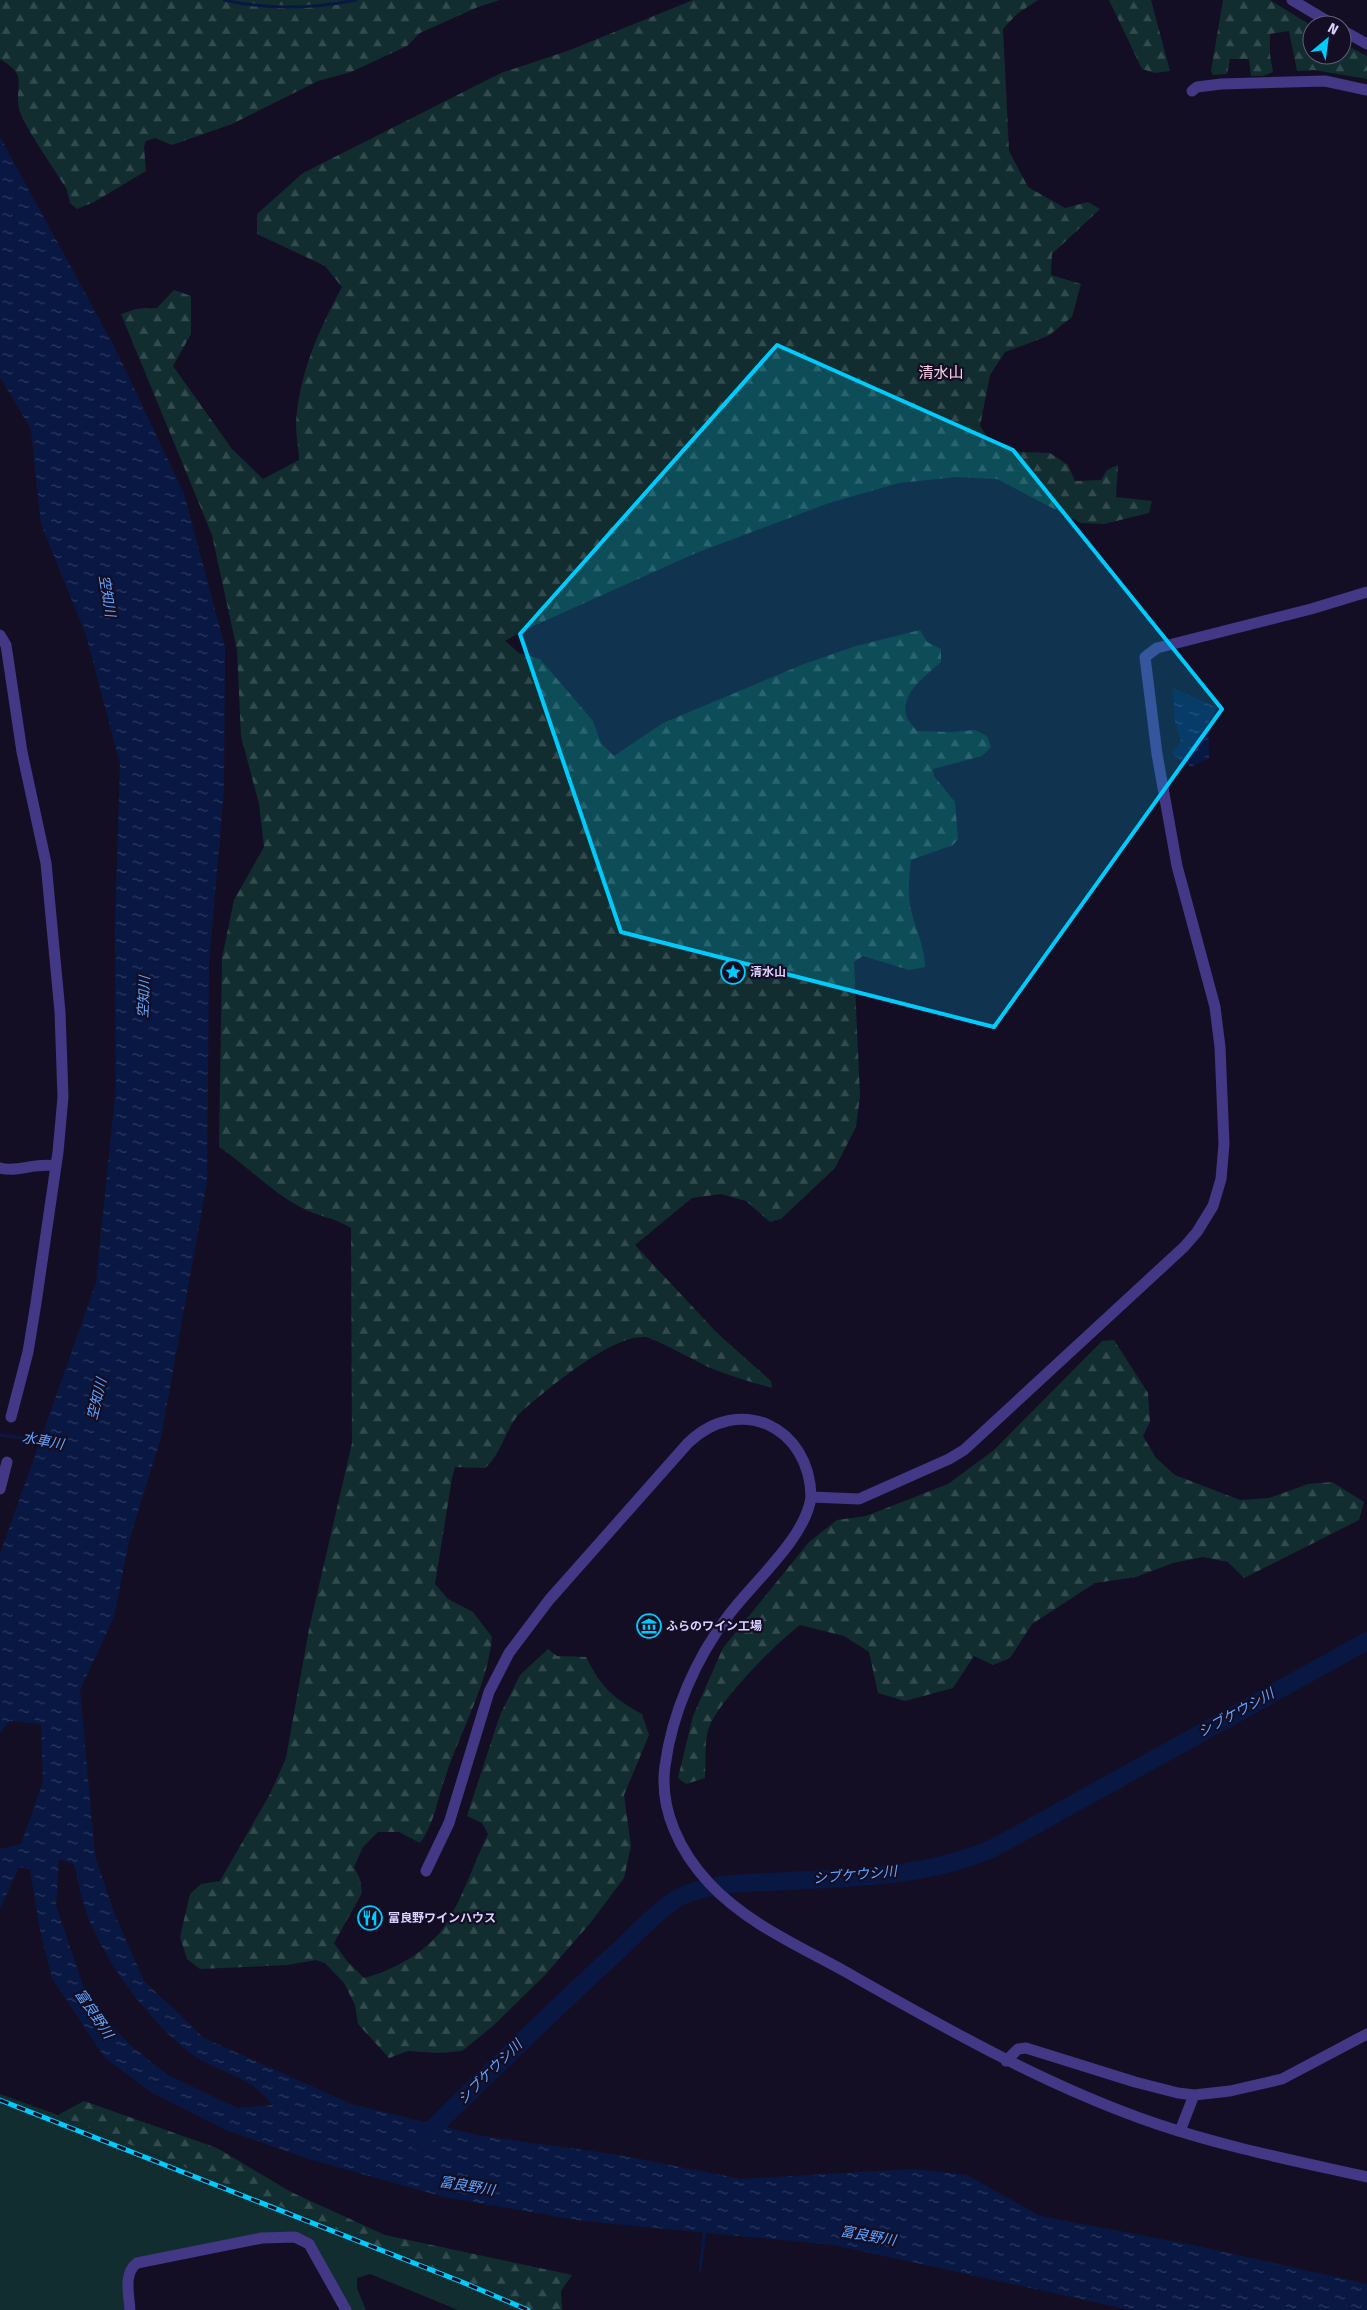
<svg xmlns="http://www.w3.org/2000/svg" width="1367" height="2310" viewBox="0 0 1367 2310" font-family="'Fira Sans','Noto Sans JP',sans-serif">
<defs>
<pattern id="forest-firs" width="22" height="20" patternUnits="userSpaceOnUse" patternTransform="scale(1.25)"><rect width="22" height="20" fill="#112d2f"/><path d="M5 1l3.5 6h-7zM16 11l3.5 6h-7z" fill="#334b4e"/></pattern>
<pattern id="water-ripples" width="26" height="14" patternUnits="userSpaceOnUse" patternTransform="scale(1.25)"><rect width="26" height="14" fill="#091843"/><path d="M2 4q2-2 4 0t4 0M15 11q2-2 4 0t4 0" fill="none" stroke="#2c395f"/></pattern>
</defs>
<rect width="100%" height="100%" fill="#140e25"/>
<!-- green -->
<path fill="#112d2f" d="M0,2094L58,2115L533,2310H458L370,2274L357,2278V2288L366,2310H346L315,2254L295,2237L131,2267L130,2310H0Z"/>
<!-- forest -->
<path fill="url(#forest-firs)" d="M0,0H500L478,7L420,33L407,46L351,72L318,81L232,124L172,145L155,138L146,141L144,147L146,171L94,202L77,209L70,203L67,190C56,171 24,127 19,109C14,83 30,77 0,59Z
M693,0H1038L1017,14L1003,29L1009,151L1028,187L1065,208L1088,202L1100,209L1052,254L1051,275L1081,284L1072,317L1048,336L1005,352L990,375L980,426L992,443L1020,452L1050,453L1068,465L1075,481L1101,480L1107,470L1118,465L1116,497L1152,501L1149,513L1104,524L1081,523L997,479L956,477L899,483L829,503L696,553L520,632L505,641L519,653L540,659L593,721L601,743L614,756L663,723L804,664L856,646L920,630L927,642L941,649V662C927,675 901,692 906,715C907,720 914,727 917,731L951,732L975,730L987,736L991,747L982,756L933,769L934,776L955,802L958,839L953,845L911,860C909,877 907,897 912,914C917,933 925,948 925,967L909,970L863,956L854,962L860,1096L856,1127L835,1168L781,1219L770,1222L746,1201L721,1194L692,1198L635,1245L717,1333L771,1381L772,1388C752,1382 732,1377 713,1369C700,1364 654,1337 644,1337C610,1336 548,1389 522,1411C505,1427 503,1453 485,1468L455,1467L452,1478L435,1584L448,1599L473,1612L492,1637C488,1684 461,1730 446,1775C437,1799 435,1823 420,1843L399,1832H378L363,1847L354,1867L360,1879L362,1893L334,1943L347,1961L364,1978C393,1971 430,1950 446,1924C463,1897 474,1863 488,1834L482,1823L467,1816L500,1715L520,1675L548,1649L557,1656L586,1657C601,1687 612,1697 642,1714L649,1735L624,1795L631,1846L624,1878L591,1922L546,1974L493,2026L462,2051L438,2053L408,2051L389,2058L358,2024L355,2005L344,1983L325,1963L316,1960L287,1965L200,1969L187,1959L180,1937L190,1894L201,1884L220,1881L270,1794L286,1758L309,1629L352,1443L351,1228C335,1218 317,1216 300,1207C272,1192 247,1166 219,1147L222,958L234,900L264,847L259,804L241,736L237,650L212,535L121,314L136,309L157,308L174,290L191,296V334L173,366L232,449L263,479L299,460C299,449 296,437 296,425C298,376 319,329 342,287L325,266L257,234V214L303,173L501,73L570,50Z
M1109,0H1151L1170,71L1155,73L1142,69Z
M1223,0H1270L1312,26V55H1342V43L1367,56V79L1314,70L1297,71L1289,31L1270,34V55L1273,72L1263,76H1251L1249,59H1230L1227,74L1213,75L1211,71Z
M1114,1340L1148,1393L1150,1422L1143,1436L1156,1458L1175,1475L1240,1500L1269,1498L1308,1484L1332,1482L1364,1502L1359,1520L1244,1578L1228,1562L1203,1557L1173,1563L1136,1577L1095,1583L1032,1624L1010,1658L993,1665L974,1656L953,1688L905,1701L878,1693L869,1652L844,1636L800,1625C775,1644 723,1697 710,1725C704,1737 706,1765 705,1778L686,1784L678,1778L693,1716L723,1648L809,1542L837,1520L866,1516L948,1484L994,1450L1102,1341Z
M84,2101L217,2148L291,2192L385,2235L572,2275L561,2291L562,2310H533L58,2115Z"/>
<!-- water -->
<path fill="url(#water-ripples)" fill-rule="evenodd" d="M0,137L115,348L184,494L225,647L224,788L209,962L207,1182L161,1437L129,1541L114,1617L80,1690L95,1856L115,1915L144,1981L204,2038L351,2104L482,2136L619,2155L741,2179L914,2169L967,2175L1040,2216L1193,2245L1367,2284V2310H1131L834,2245L583,2221L444,2197L312,2160L226,2130L151,2092L105,2058L52,1978L40,1930L30,1869L19,1867L0,1909V1849L21,1844L43,1782L41,1724L9,1721L0,1733V1554L96,1283L116,1087L115,926L120,764L86,635L41,524L31,429L0,377ZM59,1859L74,1864C78,1878 80,1894 85,1908C100,1956 152,2026 193,2055C219,2073 252,2076 272,2105L237,2108L168,2075L130,2045L88,2000L56,1906Z
M1173,688L1217,708L1208,723L1209,758L1191,767L1171,753L1181,742L1175,722Z"/>
<g fill="none" stroke-linecap="round" stroke-linejoin="round">
<!-- stream -->
<path stroke="#091843" stroke-width="3" d="M224,0C268,10 311,9 356,0
M0,1435L44,1441
M700,2270L705,2228"/>
<!-- river -->
<path stroke="#091843" stroke-width="18" d="M419,2142C485,2077 551,2012 619,1950C636,1934 667,1900 689,1893C720,1882 754,1883 786,1881C855,1878 939,1876 1001,1844L1367,1641"/>
<!-- minor -->
<path stroke="#433885" stroke-width="11" d="M1292,0L1334,25
M1342,30L1367,44
M1192,91L1197,87L1221,84L1325,81L1367,90
M1367,592L1311,609L1157,648L1145,657L1157,754L1177,866L1215,1007L1220,1047L1224,1144L1221,1179L1213,1206L1197,1232L1184,1247L964,1450L949,1459L859,1499L811,1497C806,1538 752,1583 728,1616C696,1658 672,1713 665,1766C659,1809 680,1852 709,1883C746,1923 799,1946 846,1972C947,2029 1046,2086 1157,2124C1225,2147 1296,2161 1367,2177
M0,635L6,645L22,752L46,863L60,1012L63,1097L58,1152L36,1303L28,1352L11,1417
M0,1168C17,1173 35,1162 56,1166
M0,1489L7,1462
M426,1871L449,1823L489,1692L509,1653L549,1600L688,1443C740,1393 810,1427 811,1497
M1006,2061L1018,2049L1026,2048L1135,2082L1178,2093L1194,2095L1230,2091L1282,2079L1367,2034
M1180,2131L1194,2095
M130,2310C129,2294 123,2274 137,2263L262,2238L295,2237L309,2244L346,2310"/>
<!-- rail casing -->
<g stroke="#00cbfd" stroke-width="5">
<path id="rail" d="M0,2100L462,2282L528,2310"/>
</g>
<!-- rail -->
<use href="#rail" stroke="#140e25" stroke-width="3" stroke-dasharray="9" stroke-linecap="butt"/>
</g>
<!-- marked area -->
<path fill="#00cbfd" fill-opacity="0.2" stroke="#00cbfd" stroke-width="4" stroke-linejoin="round" d="M777,345L1013,450L1222,709L994,1027L621,932L520,634Z"/>
<!-- icons -->
<defs>
<g id="sight-ring" transform="scale(1.25)"><circle r="9.5" fill="#140e25" stroke="#00cbfd" stroke-width="1.5"/><path d="M0-6L1.8-2.2L6-1.7L2.9 1.2L3.7 5.4L0 3.3L-3.7 5.4L-2.9 1.2L-6-1.7L-1.8-2.2Z" fill="#00cbfd"/></g>
<g id="museum-ring" transform="scale(1.25)"><circle r="9.5" fill="#140e25" stroke="#00cbfd" stroke-width="1.5"/><path d="M0-6L6-3V-2H-6V-3ZM-5-1h2V3h-2ZM-1-1h2V3h-2ZM3-1h2V3H3ZM-6 4H6V6H-6Z" fill="#00cbfd"/></g>
<g id="restaurant-ring" transform="scale(1.25)"><circle r="9.5" fill="#140e25" stroke="#00cbfd" stroke-width="1.5"/><path d="M-5-6h1v4h1v-4h1v4h1v-4h1v5L-1.5 .5V6h-2V.5L-5-1ZM5-6V6H3V1.5H1.5Q1.5-4 5-6Z" fill="#00cbfd"/></g>
</defs>
<g fill-rule="evenodd">
<use href="#sight-ring" x="733" y="972"/>
<use href="#museum-ring" x="649" y="1626"/>
<use href="#restaurant-ring" x="370" y="1918"/>
</g>
<g text-anchor="middle" dominant-baseline="central" stroke-width="4.5" stroke-linejoin="round" paint-order="stroke">
<!-- poi labels -->
<g font-size="12" font-weight="bold" fill="#dcd2ff" stroke="#140e25" text-anchor="start">
<text x="750" y="972">清水山</text>
<text x="666" y="1626">ふらのワイン工場</text>
<text x="388" y="1918">富良野ワインハウス</text>
</g>
<!-- water labels -->
<g font-size="14" font-style="italic" fill="#60a6ff" stroke="#140e25">
<text transform="translate(107 596) rotate(81)">空知川</text>
<text transform="translate(144 997) rotate(-87)">空知川</text>
<text transform="translate(97 1399) rotate(-76)">空知川</text>
<text transform="translate(43 1441) rotate(10)">水車川</text>
<text transform="translate(1236 1713) rotate(-29)">シブケウシ川</text>
<text transform="translate(855 1875) rotate(-5)">シブケウシ川</text>
<text transform="translate(94 2014) rotate(56)">富良野川</text>
<text transform="translate(490 2072) rotate(-45)">シブケウシ川</text>
<text transform="translate(467 2186) rotate(9)">富良野川</text>
<text transform="translate(868 2236) rotate(10)">富良野川</text>
</g>
<!-- quarter labels -->
<g font-size="15" fill="#ffd4eb" stroke="#140e25">
<text x="941" y="373">清水山</text>
</g>
</g>
<!-- north arrow -->
<g transform="translate(1327 40) rotate(29)"><circle r="24" fill="#140e25" stroke="#645c7c"/>
<path d="M0-4L9 19L0 12L-9 19Z" fill="#00cbfd"/>
<text y="-8" font-size="14" font-weight="bold" text-anchor="middle" fill="#dcd2ff">N</text>
</g>
</svg>
